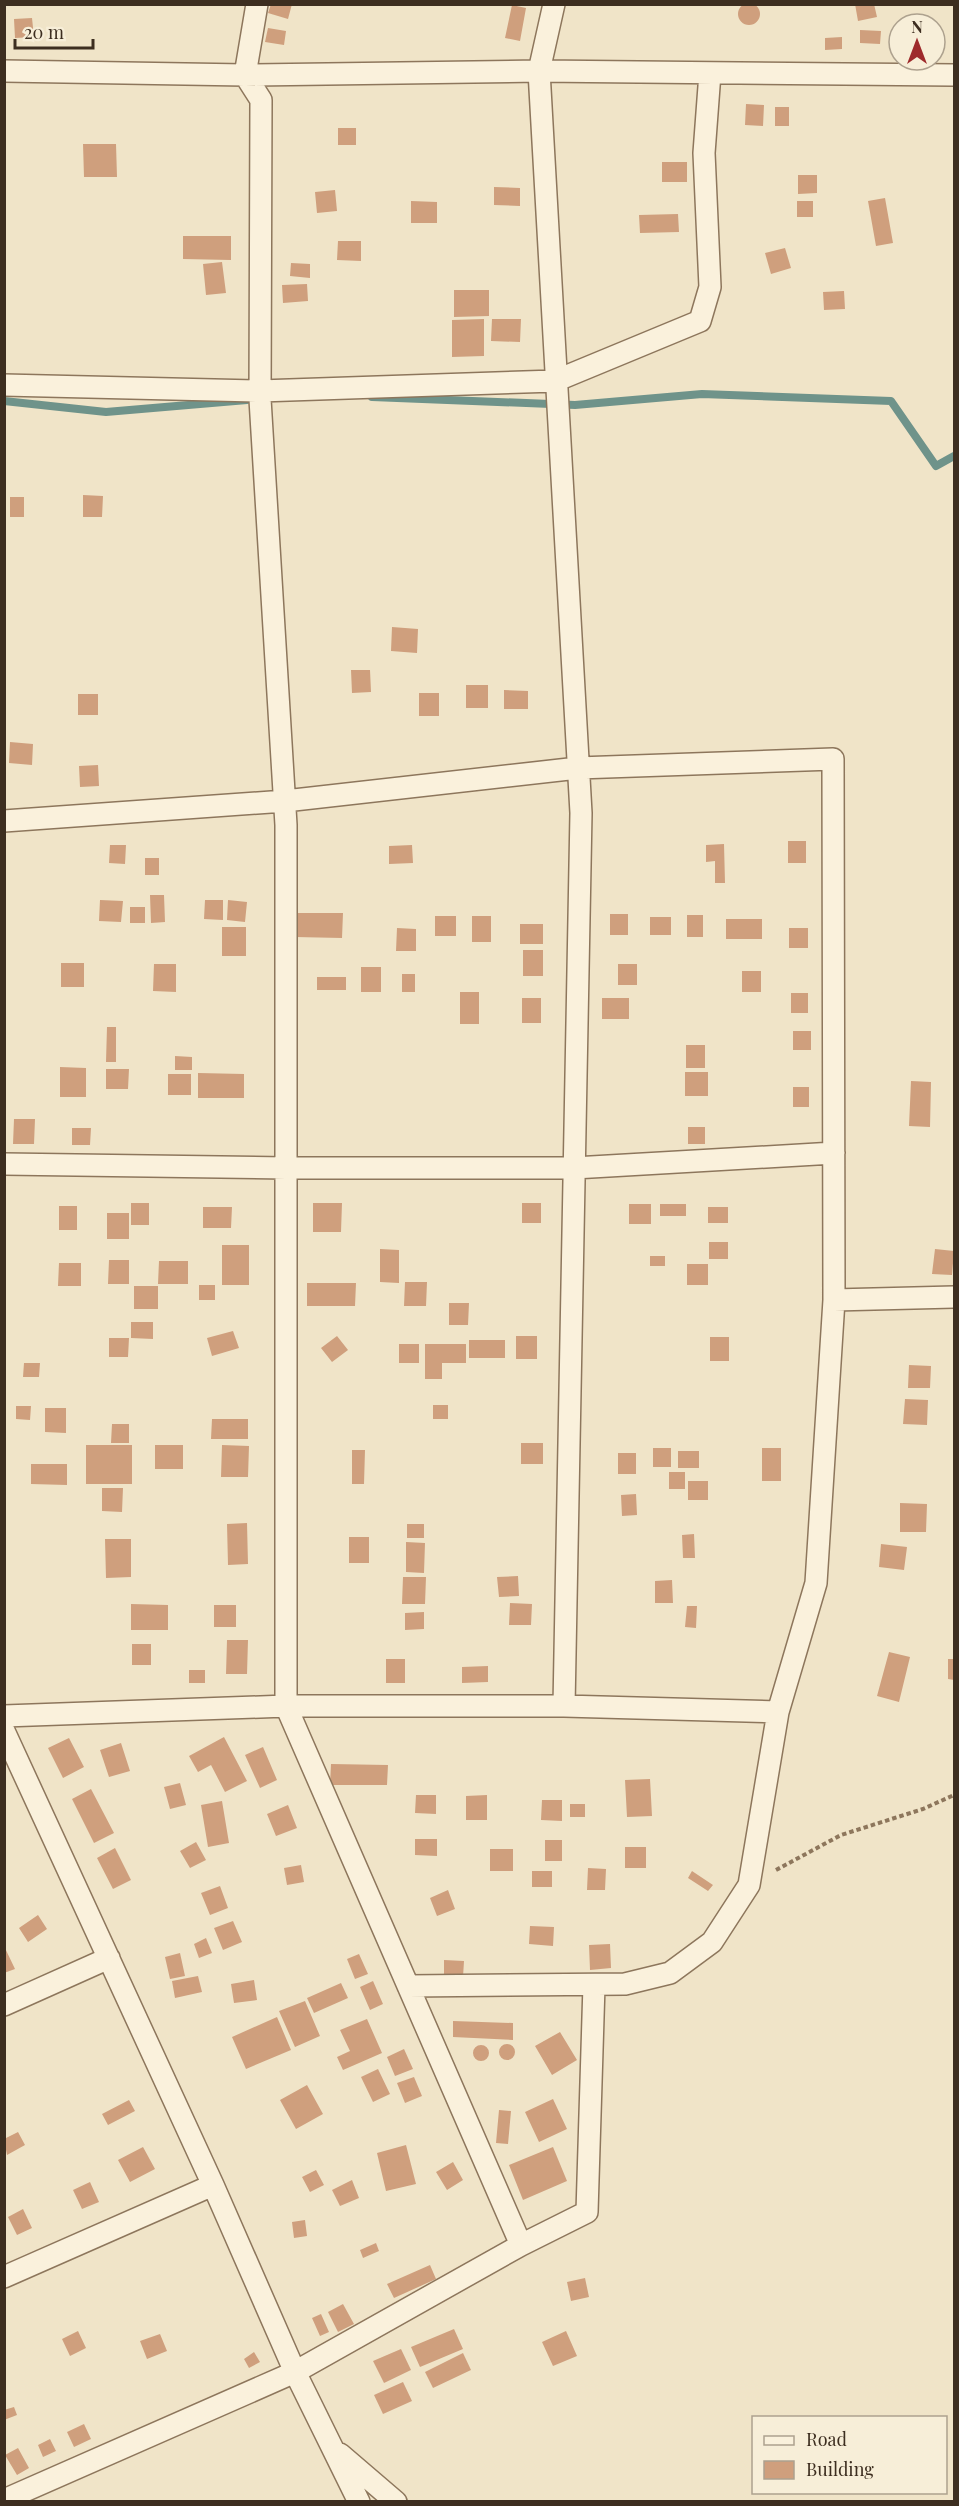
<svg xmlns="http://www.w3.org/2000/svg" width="959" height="2506" viewBox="0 0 959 2506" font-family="'Playfair Display',serif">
<rect width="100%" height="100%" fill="#f0e4c8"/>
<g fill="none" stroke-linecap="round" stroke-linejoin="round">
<!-- stream -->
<path stroke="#6f938a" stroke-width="8" d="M372,397L575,405L702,394L891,401L936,466L954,456
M4,401L106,412L247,400"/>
</g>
<!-- building -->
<path fill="#cf9f7d" d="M738 14a11 11 0 1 1 22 0a11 11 0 1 1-22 0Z
M271,4H292L288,19L268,13Z
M855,4H874L877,17L858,21Z
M512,5L526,8L520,41L505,38Z
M32,18L34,37L15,38L14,19Z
M268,28L286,31L284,45L265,42Z
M860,30L881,31L880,44L860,43Z
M842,37V49L825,50V38Z
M746,104L764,105L763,126L745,125Z
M775,107H789V126H775Z
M338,128H356V145H338Z
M83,144H116L117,177H84Z
M662,162H687V182H662Z
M798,175H817V193L798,194Z
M494,187L520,188V206L494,205Z
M335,190L337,211L317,213L315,192Z
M885,198L893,243L876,246L868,201Z
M411,201L437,202V223H411Z
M797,201H813V217H797Z
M678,214L679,232L640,233L639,215Z
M183,236H231V260L183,259Z
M338,241H361V261L337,260Z
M785,248L791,268L771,274L765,253Z
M222,262L226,293L206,295L203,264Z
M291,263L310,264V278L290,276Z
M307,284L308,301L283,303L282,285Z
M454,290H489V316L454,317Z
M844,291L845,309L824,310L823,292Z
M484,319V356L452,357V320Z
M492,319H521L520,342L491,341Z
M83,495L103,496L102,517H83Z
M10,497H24V517H10Z
M392,627L418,629L417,653L391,651Z
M351,670H370L371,692L352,693Z
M466,685H488V708H466Z
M504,690L528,691V709H504Z
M419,693H439V716H419Z
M78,694H98V715H78Z
M10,742L33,744L32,765L9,763Z
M98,765L99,786L80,787L79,766Z
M788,841H806V863H788Z
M724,844L725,883H715V861L706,862V845Z
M110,845H126L125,864L109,863Z
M412,845L413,863L389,864V846Z
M145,858H159V875H145Z
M150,895H164L165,922L151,923Z
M100,900L123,901L121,922L99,921Z
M205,900H223V920L204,919Z
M228,900L247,902L245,922L227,920Z
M130,907H145V923H130Z
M295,913H343L342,938L295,937Z
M610,914H628V935H610Z
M687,915H703V937H687Z
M435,916H456V936H435Z
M472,916H491V942H472Z
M650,917H671V935H650Z
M726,919H762V939H726Z
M520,924H543V944H520Z
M222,927H246V956H222Z
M397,928L416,929V951H396Z
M789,928H808V948H789Z
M523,950H543V976H523Z
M61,963H84V987H61Z
M154,964H176V992L153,991Z
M618,964H637V985H618Z
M361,967H381V992H361Z
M742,971H761V992H742Z
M402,974H415V992H402Z
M317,977H346V990H317Z
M460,992H479V1024H460Z
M791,993H808V1013H791Z
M522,998H541V1023H522Z
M602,998H629V1019H602Z
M107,1027H116V1062H106Z
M793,1031H811V1050H793Z
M686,1045H705V1068H686Z
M175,1056L192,1057V1070H175Z
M60,1067L86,1068V1097H60Z
M106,1069H129L128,1089H106Z
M685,1072H708V1096H685Z
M198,1073L244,1074V1098H198Z
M168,1074H191V1095H168Z
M911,1081L931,1082L930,1127L909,1126Z
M793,1087H809V1107H793Z
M14,1119H35L34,1144H13Z
M688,1127H705V1144H688Z
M72,1128H91L90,1145H72Z
M131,1203H149V1225H131Z
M313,1203H342L341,1232H313Z
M522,1203H541V1223H522Z
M629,1204H651V1224H629Z
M660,1204H686V1216H660Z
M59,1206H77V1230H59Z
M203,1207H232L231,1228H203Z
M708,1207H728V1223H708Z
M107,1213H129V1239H107Z
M709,1242H728V1259H709Z
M222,1245H249V1285H222Z
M380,1249L399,1250V1283L380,1282Z
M935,1249L954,1251L952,1275L932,1274Z
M650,1256H665V1266H650Z
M109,1260H129V1284H108Z
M159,1261H188V1284H158Z
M59,1263H81V1286H58Z
M687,1264H708V1285H687Z
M405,1282H427L426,1306H404Z
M307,1283H356L355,1306H307Z
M199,1285H215V1300H199Z
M134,1286H158V1309H134Z
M449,1303H469L468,1325H449Z
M131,1322H153V1339L131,1338Z
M233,1331L239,1348L212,1356L207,1338Z
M337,1336L348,1350L332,1362L321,1348Z
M516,1336H537V1359H516Z
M710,1337H729V1361H710Z
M109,1338H129L128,1357H109Z
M469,1340H505V1358H469Z
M399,1344H419V1363H399Z
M425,1344H466V1363H442V1379H425Z
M24,1363H40L39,1377H23Z
M909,1365L931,1366L930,1388H908Z
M905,1399L928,1400L927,1425L903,1424Z
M433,1405H448V1419H433Z
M16,1406H31L30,1420L16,1419Z
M45,1408H66V1433L45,1432Z
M212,1419H248V1439H211Z
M112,1424H129V1443H111Z
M521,1443H543V1464H521Z
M86,1445H132V1484H86Z
M155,1445H183V1469H155Z
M222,1445L249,1446L248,1477H221Z
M653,1448H671V1467H653Z
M762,1448H781V1481H762Z
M352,1450H365L364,1484H352Z
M678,1451H699V1468H678Z
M618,1453H636V1474H618Z
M31,1464H67V1485L31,1484Z
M669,1472H685V1489H669Z
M688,1481H708V1500H688Z
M102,1488H123L122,1512L102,1511Z
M636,1494L637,1515L622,1516L621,1495Z
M900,1503L927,1504L926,1532H900Z
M247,1523L248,1564L228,1565L227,1524Z
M407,1524H424V1538H407Z
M694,1534L695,1558H683L682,1535Z
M349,1537H369V1563H349Z
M105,1539H131V1577L106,1578Z
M406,1542L425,1543L424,1573L406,1572Z
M881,1544L907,1547L904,1570L879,1567Z
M518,1576L519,1596L499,1597L497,1577Z
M403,1577H426L425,1604H402Z
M672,1580L673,1603H655V1581Z
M510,1603L532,1604L531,1625H509Z
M131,1604L168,1605V1630H131Z
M214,1605H236V1627H214Z
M687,1606H697L696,1628L685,1627Z
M424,1612V1629L405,1630V1613Z
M227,1640H248L247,1674H226Z
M132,1644H151V1665H132Z
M889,1652L910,1657L899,1702L877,1696Z
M386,1659H405V1683H386Z
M948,1659H954V1680L948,1679Z
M488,1666V1682L462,1683V1667Z
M189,1670H205V1683H189Z
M224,1737L247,1781L225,1792L211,1765L198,1772L189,1756Z
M69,1738L84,1767L63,1778L48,1748Z
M121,1743L130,1771L109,1777L100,1750Z
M263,1747L277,1780L260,1788L245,1755Z
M331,1764L388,1765L387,1785H330Z
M650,1779L652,1816L627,1817L625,1780Z
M180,1783L186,1805L170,1809L164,1787Z
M91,1789L114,1833L94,1843L72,1799Z
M416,1795H436V1814L415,1813Z
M487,1795V1820H466V1796Z
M542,1800H562V1821L541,1820Z
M222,1801L229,1843L208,1847L201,1805Z
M570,1804H585V1817H570Z
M288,1805L297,1828L276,1836L267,1814Z
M415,1839H437V1856L415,1855Z
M545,1840H562V1861H545Z
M196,1842L206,1860L190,1868L180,1851Z
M625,1847H646V1868H625Z
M115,1848L131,1880L113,1889L97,1858Z
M490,1849H513V1871H490Z
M301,1865L304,1882L287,1885L284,1868Z
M588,1868L606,1869L605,1890H587Z
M532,1871H552V1887H532Z
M692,1871L713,1885L708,1891L688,1878Z
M220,1886L228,1908L210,1915L201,1893Z
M448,1890L455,1909L437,1916L430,1898Z
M38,1915L47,1929L28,1942L19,1928Z
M233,1921L242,1942L223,1950L214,1928Z
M530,1926L554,1927L553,1946L529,1944Z
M206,1938L212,1953L199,1958L194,1944Z
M610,1944L611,1968L590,1970L589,1945Z
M4,1946L15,1969L4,1973Z
M180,1953L185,1976L170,1979L165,1957Z
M359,1954L368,1974L355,1979L347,1959Z
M444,1960L464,1961L463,1977L444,1976Z
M198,1976L202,1992L175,1998L172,1981Z
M254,1980L257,2000L234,2003L231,1984Z
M373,1981L383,2004L370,2010L360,1987Z
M341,1983L348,1998L314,2013L307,1998Z
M305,2001L320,2036L295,2047L279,2011Z
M277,2017L291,2050L246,2069L232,2037Z
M367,2019L382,2053L343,2070L337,2057L350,2051L340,2030Z
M453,2021L513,2023V2040L453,2037Z
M560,2032L577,2060L552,2075L535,2046Z
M499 2052a8 8 0 1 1 16 0a8 8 0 1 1-16 0Z
M473 2053a8 8 0 1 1 16 0a8 8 0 1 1-16 0Z
M404,2049L413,2069L395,2076L387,2057Z
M378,2069L390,2094L373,2102L361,2077Z
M414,2077L422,2096L405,2103L397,2083Z
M307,2085L323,2114L296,2129L280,2100Z
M553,2099L567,2129L539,2142L525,2112Z
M129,2100L135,2111L108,2125L102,2114Z
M499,2110L511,2111L508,2144L496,2143Z
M18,2132L25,2145L7,2155L4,2139Z
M406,2145L416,2184L386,2191L377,2153Z
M143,2147L155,2169L130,2182L118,2160Z
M553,2147L567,2181L523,2200L509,2165Z
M453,2162L463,2180L447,2190L436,2172Z
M316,2170L324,2185L310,2192L302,2177Z
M352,2180L359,2198L340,2206L332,2190Z
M90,2182L99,2202L82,2209L73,2190Z
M23,2209L32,2228L17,2235L8,2217Z
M305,2220L307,2236L294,2238L292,2222Z
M376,2243L379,2251L363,2258L360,2250Z
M430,2265L436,2279L394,2298L387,2284Z
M585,2278L589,2297L571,2301L567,2282Z
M343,2304L354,2324L338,2332L328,2312Z
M321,2314L329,2332L320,2336L312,2318Z
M454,2329L463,2349L420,2367L411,2347Z
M78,2331L86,2348L70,2356L62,2339Z
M566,2331L577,2356L553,2366L542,2342Z
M160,2334L167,2351L147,2359L140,2341Z
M401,2349L411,2370L384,2383L373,2361Z
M254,2352L260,2362L249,2368L244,2359Z
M463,2353L471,2370L433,2388L425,2372Z
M403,2382L412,2401L383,2414L374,2395Z
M14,2407L17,2415L4,2420V2410Z
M84,2424L91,2439L74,2447L67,2432Z
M50,2439L56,2451L43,2457L38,2445Z
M18,2448L29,2468L17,2475L5,2455Z"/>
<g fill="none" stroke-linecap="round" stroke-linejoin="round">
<!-- minor casing -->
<g stroke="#8d765c" stroke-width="24">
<path id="minor" d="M257,4L245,75L261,100L260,399L286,825V1706L521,2245
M554,4L539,71L581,813L564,1706
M4,71L245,75L539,71L954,75
M4,385L260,391L555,381L700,321L710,287L704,153L710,73
M4,821L285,801L578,768L833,759L834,1300L816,1583L778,1712L749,1885L712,1942L670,1973L625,1984L408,1986
M4,1164L286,1168H574L834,1153
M834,1300L954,1297
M4,1716L286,1706H564L778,1712
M4,1731L213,2185L295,2372L359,2502
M4,2005L109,1958
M4,2277L213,2185
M340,2454L396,2502
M4,2500L295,2372L521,2245L587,2212L594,1985"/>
</g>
<!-- path -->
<path stroke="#8d765c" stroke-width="4" stroke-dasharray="4.5 3" stroke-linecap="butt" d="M776,1870L841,1835L923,1809L954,1795"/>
<!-- minor -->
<use href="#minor" stroke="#faf1dc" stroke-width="21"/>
</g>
<!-- border -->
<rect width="959" height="2506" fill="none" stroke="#3d2e20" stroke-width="12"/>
<!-- legend -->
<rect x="752" y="2416" width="195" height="78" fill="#f7eed8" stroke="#ada18e" stroke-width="1.5"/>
<rect x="764" y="2436" width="30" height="9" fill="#faf1dc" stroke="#ada18e" stroke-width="1.5"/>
<text x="806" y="2446" font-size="18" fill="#3d2e20">Road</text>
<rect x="764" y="2461" width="30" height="18" fill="#cf9f7d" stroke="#ada18e" stroke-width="1.5"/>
<text x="806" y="2476" font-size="18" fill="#3d2e20">Building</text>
<!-- north arrow -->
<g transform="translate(917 42)"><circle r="28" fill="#f7eed8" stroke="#ada18e" stroke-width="1.5"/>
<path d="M0-4.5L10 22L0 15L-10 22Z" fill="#9e2a2b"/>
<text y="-9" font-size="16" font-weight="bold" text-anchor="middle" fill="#3d2e20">N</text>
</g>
<!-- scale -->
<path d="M15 39v9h78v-9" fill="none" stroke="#3d2e20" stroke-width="3"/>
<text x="24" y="39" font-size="18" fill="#3d2e20" stroke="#f7eed8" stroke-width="4.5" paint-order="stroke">20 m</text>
</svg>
